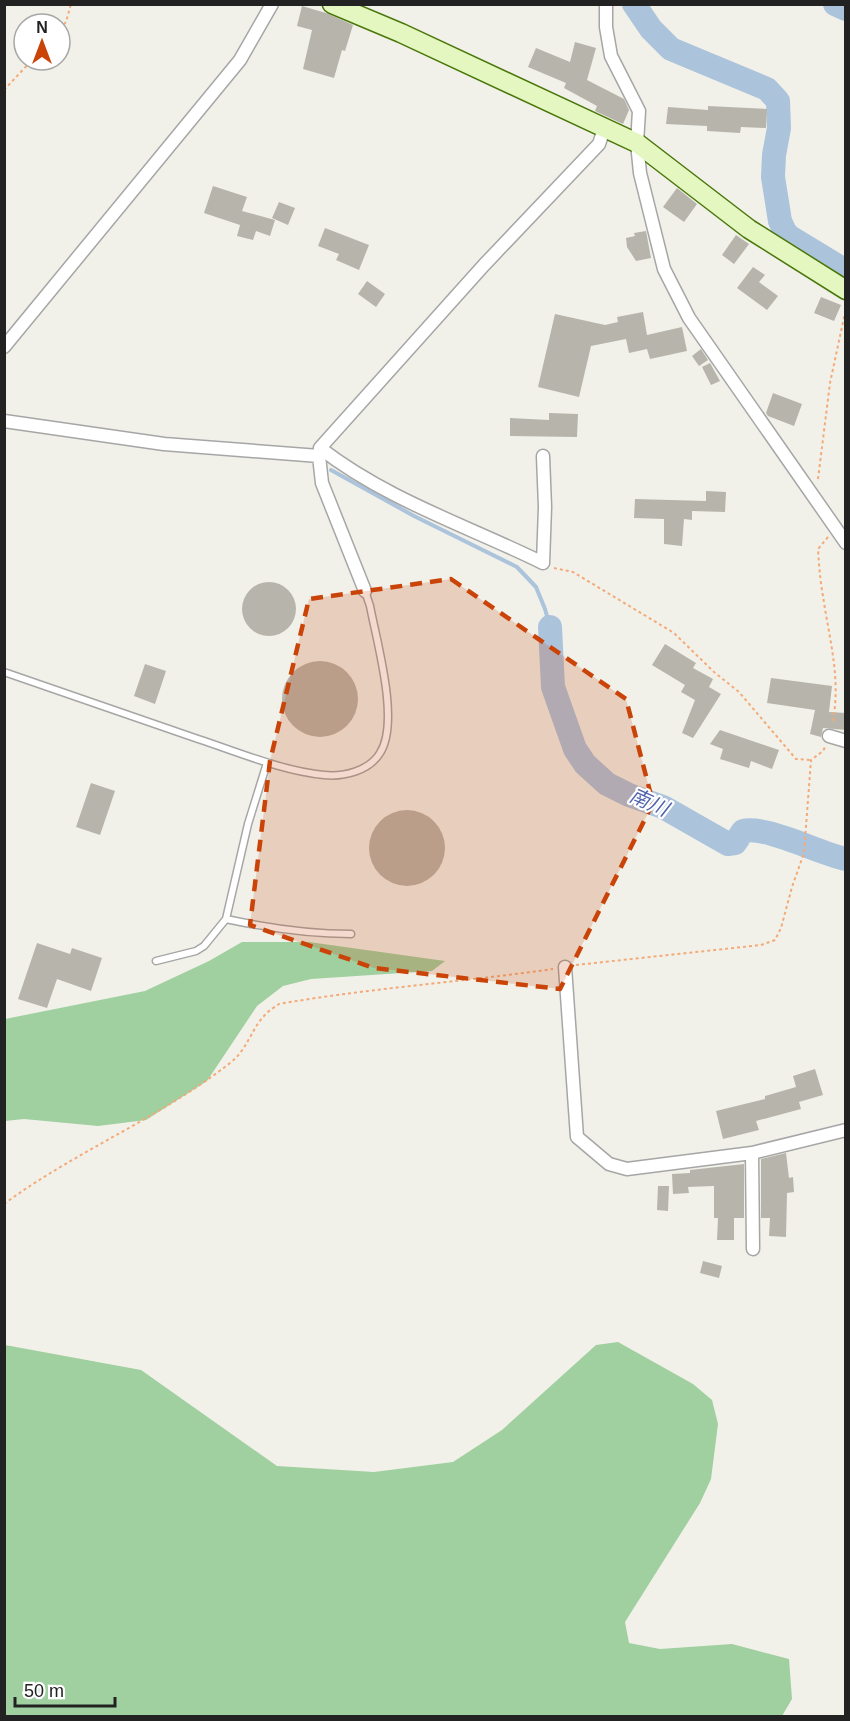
<svg xmlns="http://www.w3.org/2000/svg" width="850" height="1721" viewBox="0 0 850 1721" font-family="Arial,'Noto Sans JP',sans-serif">
<rect width="100%" height="100%" fill="#f1f1e9"/>
<!-- forest -->
<path fill="#a0cfa0" d="M242,942H309L445,961L432,971L311,979L283,986L257,1006L207,1081L146,1120L98,1126L24,1119L5,1121V1019L145,991L209,961Z
M618,1342L693,1384L712,1400L718,1424L711,1479L700,1503L625,1622L629,1643L660,1649L732,1644L789,1659L792,1699L782,1716H5V1345L141,1370L277,1466L374,1472L453,1462L502,1430L596,1345Z"/>
<g fill="none" stroke-linecap="round" stroke-linejoin="round">
<!-- stream -->
<path stroke="#acc3dc" stroke-width="4" d="M331,470L414,516L517,567L536,587L545,609L550,627"/>
<!-- river -->
<path stroke="#acc3dc" stroke-width="24" d="M634,4L651,29L671,49L767,89L778,101L779,128L774,155L773,177L780,221L785,232L790,237L846,271
M835,4L846,9
M550,627L553,687L575,749L585,764L607,784L629,795L663,807L728,844L735,843L743,831C765,825 821,854 846,859"/>
</g>
<!-- building -->
<path fill="#b7b4ab" d="M302,6L326,13L353,25L345,51L342,50L334,78L303,69L312,30L297,26Z
M575,42L596,48L587,80L624,99L629,110L623,124L595,111L597,106L564,88L566,83L528,67L536,48L570,62Z
M708,106L767,109L766,128L741,127L740,133L707,131V126L666,124L668,107L708,110Z
M213,186L247,197L242,211L275,220L270,236L256,231L253,240L237,236L240,225L204,213Z
M677,188L697,204L684,222L663,207Z
M279,202L295,208L288,225L272,218Z
M325,228L369,245L359,270L336,260L339,254L318,246Z
M646,231L651,258L636,261L627,247L626,238L635,236L634,233Z
M736,235L749,244L734,264L722,255Z
M753,267L765,275L759,282L778,296L767,310L737,288Z
M367,281L385,294L376,307L358,294Z
M821,297L841,305L834,321L814,313Z
M643,312L647,335L682,327L687,351L650,359L647,349L629,353L626,339L591,346L579,397L538,387L555,314L605,325L618,322L617,317Z
M701,349L708,360L699,366L692,356Z
M710,363L720,381L711,385L702,367Z
M773,393L802,404L794,426L768,416L766,413Z
M549,413L578,414L577,437L510,436V418L549,420Z
M706,491L726,492L725,512L692,511V520L684,519L682,546L664,544V519L634,518L635,499L706,501Z
M242 609a27 27 0 1 1 54 0a27 27 0 1 1-54 0Z
M665,644L696,663L693,668L713,679L709,687L721,694L693,738L682,733L695,700L681,692L685,685L652,665Z
M282 699a38 38 0 1 1 76 0a38 38 0 1 1-76 0Z
M145,664L166,671L155,704L134,696Z
M771,678L832,686L829,712L846,713V730L823,728L821,737L810,734L815,710L767,703Z
M720,730L779,750L772,769L751,761L749,768L720,759L723,749L710,744Z
M91,783L115,791L100,835L76,827Z
M369 848a38 38 0 1 1 76 0a38 38 0 1 1-76 0Z
M37,943L70,954L72,948L102,958L91,991L57,979L47,1008L18,999Z
M815,1069L823,1095L799,1102L801,1109L756,1121L759,1130L723,1139L716,1111L765,1099V1096L796,1087L793,1076Z
M786,1153L789,1178L793,1177L794,1192L787,1193L786,1237L769,1236L770,1218H761V1159Z
M744,1164V1218H734V1240H717L718,1218H714V1186L688,1187L689,1193L673,1194L672,1174L690,1173V1170Z
M658,1186H669L668,1211L657,1210Z
M703,1261L722,1266L719,1278L700,1273Z"/>
<g fill="none" stroke-linecap="round" stroke-linejoin="round">
<!-- lane casing -->
<g stroke="#a6a6a6" stroke-width="9">
<path id="lane" d="M4,672C69,694 133,717 198,739C238,752 282,771 324,775C344,777 369,771 380,753C400,722 377,643 370,606L365,591
M226,919C268,928 308,934 351,934
M156,961L196,951L204,946L226,919L248,824L267,763"/>
</g>
<!-- street casing -->
<g stroke="#a6a6a6" stroke-width="15">
<path id="street" d="M606,4V27L611,56L639,111L637,143L640,173L664,269L689,318L846,543
M4,347L240,60L272,4
M4,421L164,444L319,456
M320,448C387,500 468,526 543,563L545,507L543,456
M365,591L322,483L319,456L320,448L484,265L599,144L605,126
M829,736L846,741
M565,967L577,1137L609,1164L627,1169L752,1153L753,1249
M752,1153L846,1130"/>
</g>
<!-- secondary casing -->
<g stroke="#4a770a" stroke-width="21">
<path id="secondary" d="M332,4L401,33L637,143L749,229L846,290"/>
</g>
<!-- path -->
<path stroke="#f4aa78" stroke-width="2" stroke-dasharray="3 3" stroke-linecap="butt" d="M60,29L66,22L71,4
M4,90L32,60
M818,479L830,383L846,308
M828,537L818,549C819,565 820,580 823,596C829,638 842,682 832,724
M554,568L573,572L674,633L714,672L739,692L796,759L811,760
M576,965L761,945L775,940L781,928L792,887L804,853L811,760L823,751L825,747
M4,1204C76,1151 160,1118 230,1063C248,1049 251,1029 265,1015C269,1010 275,1007 279,1004C370,988 462,982 553,969"/>
<!-- lane -->
<use href="#lane" stroke="#fff" stroke-width="6"/>
<!-- street -->
<use href="#street" stroke="#fff" stroke-width="12"/>
<!-- secondary -->
<use href="#secondary" stroke="#e4f7c1" stroke-width="18"/>
</g>
<!-- marked area -->
<path fill="#ca4409" fill-opacity="0.2" stroke="#ca4409" stroke-width="4.5" stroke-dasharray="12 8" stroke-linejoin="round" d="M451,579L626,699L653,803L560,989L374,968L250,925L270,761L309,599Z"/>
<g text-anchor="middle" dominant-baseline="central" stroke-width="4.5" stroke-linejoin="round" paint-order="stroke">
<!-- water labels -->
<g font-size="20" font-style="italic" fill="#5163ae" stroke="#fff">
<text transform="translate(649 802) rotate(24)">南川</text>
</g>
</g>
<!-- border -->
<rect width="850" height="1721" fill="none" stroke="#222222" stroke-width="12"/>
<!-- north arrow -->
<g transform="translate(42 42)"><circle r="28" fill="#ffffff" stroke="#a7a7a7" stroke-width="1.5"/>
<path d="M0-4.5L10 22L0 15L-10 22Z" fill="#ca4409"/>
<text y="-9" font-size="16" font-weight="bold" text-anchor="middle" fill="#222222">N</text>
</g>
<!-- scale -->
<path d="M15 1697v9h100v-9" fill="none" stroke="#222222" stroke-width="3"/>
<text x="24" y="1697" font-size="18" fill="#222222" stroke="#ffffff" stroke-width="4.5" paint-order="stroke">50 m</text>
</svg>
